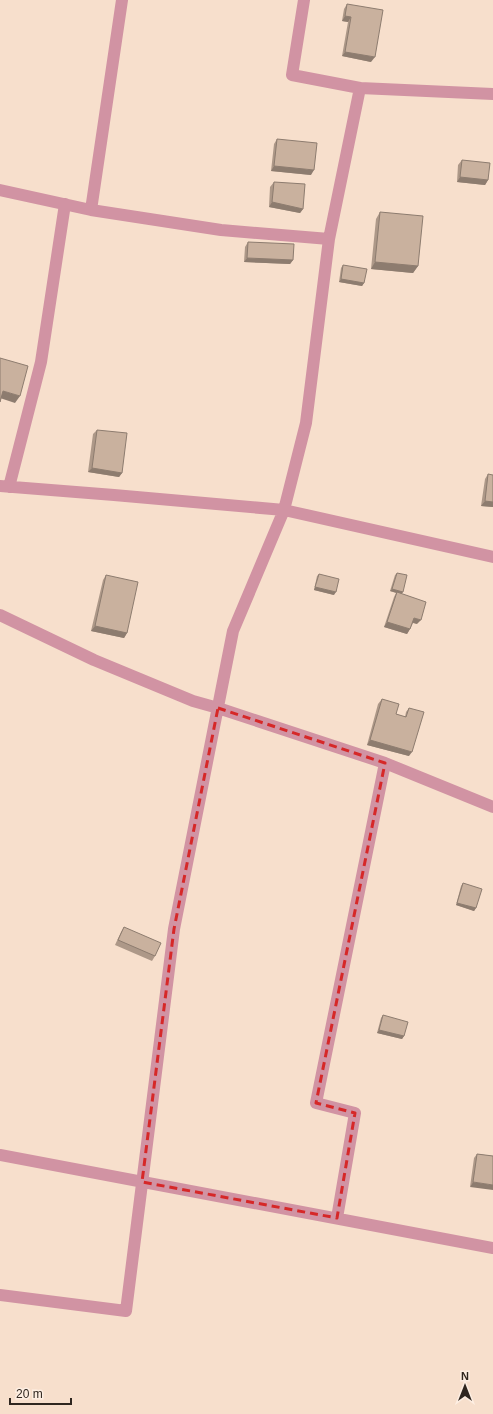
<svg xmlns="http://www.w3.org/2000/svg" width="493" height="1414" viewBox="0 0 493 1414" font-family="Helvetica,sans-serif">
<rect width="100%" height="100%" fill="#f7dfcc"/>
<g fill="none" stroke-linecap="round" stroke-linejoin="round">
<!-- minor -->
<path stroke="#d193a3" stroke-width="12" d="M304,0L292,75L360,88
M0,190L91,210L221,230L329,239
M91,210L122,0
M0,486L114,495L284,510L493,557
M9,487L41,362L65,204
M0,615L94,660L193,701L218,708L385,763L493,807
M0,1155L493,1248
M337,1218L355,1113L316,1103L385,763
M0,1295L126,1311L174,929L233,631L284,510L306,423L329,239L360,88L493,94"/>
</g>
<!-- wall -->
<path fill="#ad9888" d="M347,4L371,62L342,56L348,22L342,21L344,9Z
M277,139L311,175L271,171L274,144Z
M462,160L488,180L485,185L457,182L458,165Z
M274,182L303,209L300,213L269,207L270,187Z
M380,212L418,266L413,273L371,269L376,219Z
M248,242L293,260L290,264L244,262L245,247Z
M343,265L364,283L362,286L339,282L341,268Z
M97,430L122,473L119,477L88,472L93,434Z
M488,474L493,507L481,506L485,479Z
M397,573L403,592L401,594L417,624L413,623L410,629L407,634L384,627L394,597L396,593L390,591L395,575Z
M319,574L334,595L314,590L317,576Z
M106,575L127,633L124,638L91,631L103,580Z
M382,699L396,714L405,717L406,712L409,708V756L367,745L378,704Z
M463,883L476,908L474,911L456,905L461,886Z
M124,927L155,956L152,961L115,945L121,932Z
M383,1015L404,1036L402,1039L377,1033L381,1018Z
M477,1154L493,1156L470,1187L474,1158Z"/>
<!-- shaded-wall -->
<path fill="#8d7c6f" d="M345,16L351,17L348,22L342,21Z
M345,52L375,57L371,62L342,56Z
M274,166L314,170L311,175L271,171Z
M460,177L488,180L485,185L457,182Z
M272,202L303,209L300,213L269,207Z
M247,258L293,260L290,264L244,262Z
M375,262L418,266L413,273L371,269Z
M341,279L364,283L362,286L339,282Z
M3,391L20,396L15,403L0,398Z
M92,468L122,473L119,477L88,472Z
M485,501L493,502V507L481,506Z
M315,587L336,592L334,595L314,590Z
M392,589L403,592L401,594L390,591Z
M414,618L421,620L417,624L411,622Z
M387,622L410,629L407,634L384,627Z
M95,626L127,633L124,638L91,631Z
M370,740L412,752L409,756L367,745Z
M457,903L476,908L474,911L456,905Z
M379,1030L404,1036L402,1039L377,1033Z
M473,1182L493,1185V1190L470,1187Z"/>
<!-- building -->
<path fill="#c9b19e" stroke="#8d7c6f" d="M347,4L383,10L375,57L345,52L351,17L345,16Z
M277,139L317,143L314,170L274,166Z
M462,160L490,163L488,180L460,177Z
M274,182L305,184L303,209L272,202Z
M380,212L423,216L418,266L375,262Z
M248,242L294,244L293,260L247,258Z
M343,265L367,269L364,283L341,279Z
M0,358L28,366L20,396L3,391L0,402Z
M97,430L127,433L122,473L92,468Z
M488,474L493,475V502L485,501Z
M397,573L407,575L403,592L392,589Z
M319,574L339,579L336,592L315,587Z
M106,575L138,582L127,633L95,626Z
M397,592L426,602L421,620L414,618L410,629L387,622Z
M382,699L399,704L396,714L406,717L409,708L424,712L412,752L370,740Z
M463,883L482,889L476,908L457,903Z
M124,927L161,943L155,956L118,940Z
M383,1015L408,1022L404,1036L379,1030Z
M477,1154L493,1156V1185L473,1182Z"/>
<!-- marked area -->
<path fill="none" stroke="#d62828" stroke-width="3" stroke-dasharray="8 5" stroke-linejoin="round" d="M218,708L385,763L316,1103L355,1113L337,1218L142,1182L174,929Z"/>
<!-- north arrow -->
<g transform="translate(465 1386)" stroke="#fdeee2" stroke-width="3" paint-order="stroke">
<path d="M0-3L7 15L0 10L-7 15Z" fill="#2f261f"/>
<text y="-6" font-size="11" font-weight="bold" text-anchor="middle" fill="#2f261f">N</text>
</g>
<!-- scale -->
<path d="M10 1398v6h61v-6" fill="none" stroke="#2f261f" stroke-width="2"/>
<text x="16" y="1398" font-size="12" fill="#2f261f" stroke="#fdeee2" stroke-width="3" paint-order="stroke">20 m</text>
</svg>
